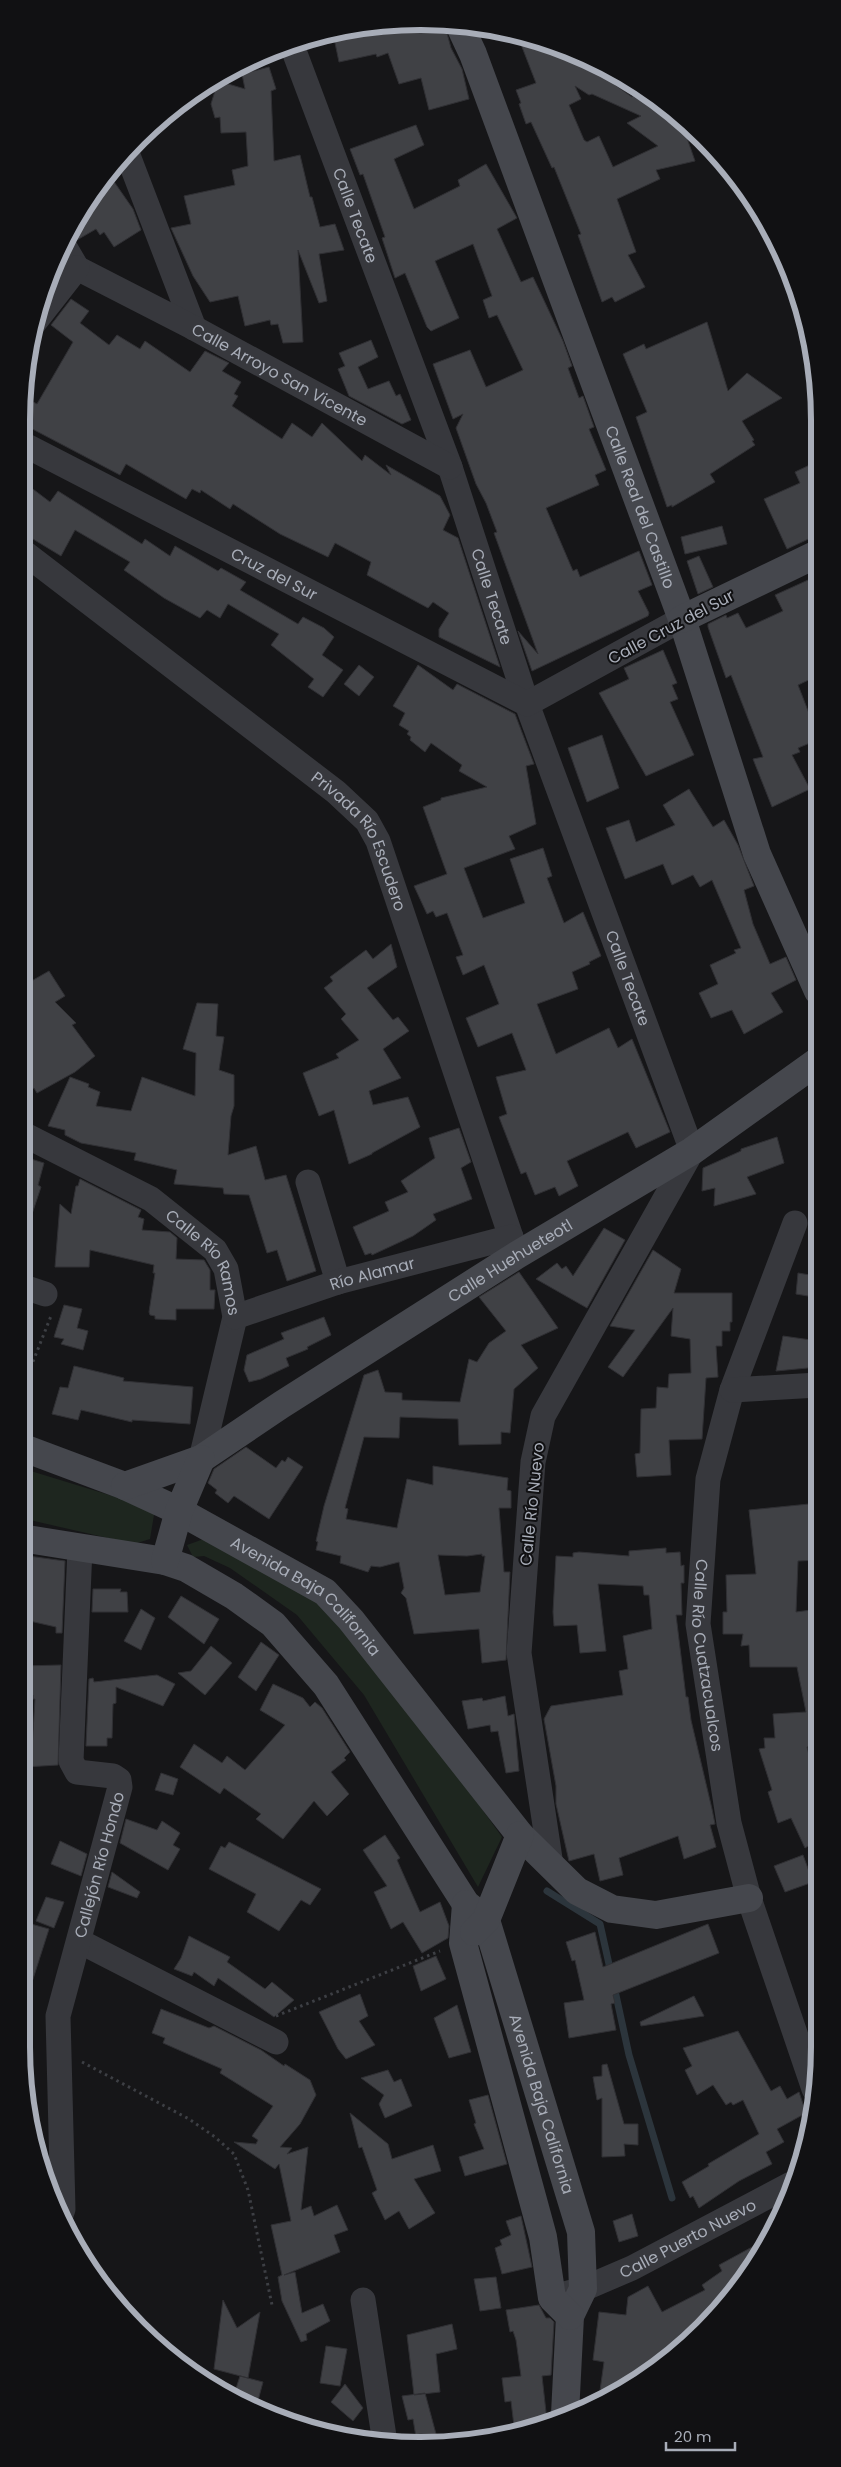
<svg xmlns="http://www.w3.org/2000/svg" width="841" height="2467" viewBox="0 0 841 2467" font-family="Poppins,sans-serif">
<rect width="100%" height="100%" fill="#161618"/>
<!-- green -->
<path fill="#1e261f" d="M21,1468L155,1509L150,1539L134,1544L21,1518Z
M212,1536L327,1602L380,1667L502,1837L478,1887L364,1695L297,1615L230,1568L204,1556L193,1557L187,1545Z"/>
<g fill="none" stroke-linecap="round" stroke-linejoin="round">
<!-- stream -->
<path stroke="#2c353c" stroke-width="7" d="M547,1891L600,1924L611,1973
M614,1986L629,2055L672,2198"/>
</g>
<!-- building -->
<path fill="#404145" stroke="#303034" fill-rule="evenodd" d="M444,22L451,48L462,69L469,99L429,110L421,78L399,84L388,53L377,57L376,54L339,62L334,38L379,27L378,24Z
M517,34L599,66L593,69L632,97L637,89L690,132L687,138L695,161L656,170L660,179L617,199L636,252L628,255L645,287L615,302L612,297L602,302L578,235L581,234L554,167L552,168L531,122L526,124L519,104L521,103L516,90L536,83ZM575,86L589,95L592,94L641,116L627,123L658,146L613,167L599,136L587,142L584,140L569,105L581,99Z
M269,67L276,89L271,91L274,161L300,155L310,197H312L320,227L335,224L344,250L319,254L327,301L319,303L298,250L303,342L283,343L278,324L271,325L270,320L245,326L238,296L210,302L193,276L171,228L191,224L184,196L235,185L232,170L248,166L246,132L221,133L220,117L215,118L211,104L218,81L245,89L242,74Z
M416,125L424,145L394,159L414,209L460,186L458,180L486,164L517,218L497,229L521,282L533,277L563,341L572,366L568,368L579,398L583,396L594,427L589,429L606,470L595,475L599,485L546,508L573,571L577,569L580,577L639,551L652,585L638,591L649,613L648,616L532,671L518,631L538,654L494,533L497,532L486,503L476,484L456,428L463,414L453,419L433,364L470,350L486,387L523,370L497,315L489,318L483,300L492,296L473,244L435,261L459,318L431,331L427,327L405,273L395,278L382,238L385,237L363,174L360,175L350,149Z
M108,173L133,209L141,230L114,247L104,232L100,235L96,229L77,240L70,232Z
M71,299L89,311L80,323L109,345L117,335L140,349L145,341L190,372L205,351L229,363L222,371L241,382L234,394L238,396L232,406L282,439L292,423L312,437L322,423L362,461L365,455L391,475L386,465L440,496L450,515L443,530L458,538L500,667L439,637V629L449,613L433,602L428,608L367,575L371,562L335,543L328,557L280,534L233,504L230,509L201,490L200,493L192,489L186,499L126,464L120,475L21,423L24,397L37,404L73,342L51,325Z
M707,322L728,391L747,373L782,398L742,421L754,440L752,441L755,445L710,474L715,482L672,507V505L667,507L636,417L647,412L623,354L644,344L646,349Z
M371,340L378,357L358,367L368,389L389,381L396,396L400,394L411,420L402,424L349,396L338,369L345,366L339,353Z
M816,462L817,535L787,549L764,499L800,483L795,472Z
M21,480L50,502L58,491L142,544L145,539L170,556L175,546L218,571L221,568L246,582L240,590L298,624L303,617L324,628L334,637L322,655L343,670L323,697L308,687L314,679L271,645L279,634L228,604L220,618L207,610L200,618L164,598L124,570L130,562L75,530L61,556L28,536L32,530L21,523Z
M722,526L727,544L685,554L681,537Z
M699,556L713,587L698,594L687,561Z
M817,576V676L798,685L817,734V740L798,748L800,752L792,755L810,789L772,807L753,759L763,757L731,675L726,678L708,627V624L726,615L727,618L738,613L746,628L783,611L775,595Z
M663,650L677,683L672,685L678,699L670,702L694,755L646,776L599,693L629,679L624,668Z
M359,665L374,677L359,696L344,684Z
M418,665L453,690L457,684L515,714L534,764L526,766L536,824L509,836L515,849L464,868L483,918L525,903L510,859L543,848L552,876L547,878L564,923L583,912L601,956L589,962L590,964L572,972L578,989L537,1004L556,1054L609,1028L618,1048L632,1039L670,1132L636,1148L628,1132L567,1161L578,1186L559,1196L555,1187L535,1195L526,1172L521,1174L499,1117L507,1114L496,1077L526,1070L512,1033L478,1047L466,1018L499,1004L484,965L463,975L456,957L463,955L447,913L436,917L433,911L427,914L414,886L447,874L423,807L441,800V798L487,787L459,771L462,765L431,743L425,752L410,740L411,737L407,734L409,731L399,725L405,713L393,706Z
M602,735L619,788L587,802L568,748Z
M689,789L713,827L724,820L738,845L754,886L744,890L753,924L770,964L786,957L796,980L771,993L783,1012L744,1034L732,1010L711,1018L699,993L718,984L710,965L736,953L734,950L741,948L712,880L700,887L693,875L672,885L663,864L625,879L606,828L629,820L636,842L675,825L663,805Z
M391,944L397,967L367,988L393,1020L398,1017L409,1031L383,1049L401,1078L369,1091L373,1105L408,1097L420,1127L372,1153V1154L349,1164L334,1110L319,1116L303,1073L339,1058L336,1054L359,1040L341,1019L346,1014L324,988L333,981L330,977L366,950L373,959Z
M49,971L65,996L55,1002L76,1023L72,1025L95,1056L75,1072L37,1093L34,1088L30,1091L21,1077V987Z
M197,1003L218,1004L216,1036L224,1037L219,1070L234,1075V1106L231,1116L228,1155L256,1146L265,1180L286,1175L316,1271L287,1281L277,1250L267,1253L249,1195L224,1194L223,1188L174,1184L177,1170L134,1160L136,1153L81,1143L65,1135V1130L48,1126L70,1077L89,1084L88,1087L100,1092L96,1106L131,1111L142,1077L195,1096L196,1053L183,1049Z
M459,1128L471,1162L461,1168L472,1199L433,1214L436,1220L413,1236L372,1255L371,1253L365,1255L353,1227L389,1211L385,1202L408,1192L401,1181L435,1158L429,1138Z
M777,1137L784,1163L747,1177L756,1194L714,1206L715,1188L702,1191L703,1168L741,1151V1149Z
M21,1156L44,1163L38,1185L41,1187L25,1235H21Z
M80,1179L141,1210L138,1217L144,1219L142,1230L170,1232L177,1238L176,1259L204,1260L210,1270V1290H215L214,1309H176V1320L155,1319V1316L150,1315L149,1312L155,1273H153L154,1265L90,1250L89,1267H55L60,1204L71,1214L76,1186H78Z
M604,1228L625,1240L587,1308L536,1279L557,1263L562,1269L566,1266L573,1276Z
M653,1250L681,1269L674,1293H732V1322H730V1331H722V1346H716L718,1377L706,1378L702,1439L669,1440L671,1475L637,1477L635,1454L640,1453L641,1409L656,1408L657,1387L668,1388L669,1374L691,1373L690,1339L671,1336L673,1308L623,1377L608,1367L635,1330L610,1326Z
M519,1272L558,1328L521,1345L538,1368L514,1389L510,1433L501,1432V1444L459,1445L458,1419L400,1417L399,1438L364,1437L345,1508L348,1509L346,1519L397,1528L407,1479L433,1485V1466L508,1478L507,1490L511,1491V1508H499L504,1572H510L506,1660L482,1663L479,1629L414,1634L406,1598L401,1593L404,1588L399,1562L380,1567L371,1566L368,1572L340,1563L341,1556L316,1550L318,1542L316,1541L324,1506L364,1375L378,1370L385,1392L402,1393V1400L460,1402L469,1359L477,1362L489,1343L506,1331L479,1297ZM482,1554V1556H485L480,1592L445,1595L438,1555L467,1556Z
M798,1273L816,1276L814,1297L796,1294Z
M64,1305L82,1309L77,1328L88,1331L83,1350L61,1344L64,1339L54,1337Z
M324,1317L331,1335L307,1347L308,1349L286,1358L289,1366L261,1379L249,1382L244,1370L247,1355L284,1339L281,1333Z
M783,1336L818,1341V1367L776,1371Z
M74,1366L124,1378L123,1381L193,1387L190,1424L132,1420V1422L81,1410L78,1420L52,1414L60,1387L68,1388Z
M246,1447L276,1468L282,1460L285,1462L288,1457L303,1467L269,1519L234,1496L228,1503L215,1493L217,1490L208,1483L214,1469Z
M819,1503V1560L798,1561L796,1612L819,1609V1744L807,1747L819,1794V1839L805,1848L791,1818L778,1823L768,1792L772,1790L759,1749L765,1748L764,1738H775L773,1714L806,1712L797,1667H750L749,1645L741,1646L743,1634H723V1612H727L726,1575L756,1574L749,1510Z
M666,1548V1553L680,1552L681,1566L684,1565V1583H681L682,1615H676L686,1697H688L691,1720L712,1809L715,1824L710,1825L716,1847L684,1859L678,1836L619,1858L623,1875L600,1881L594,1854L569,1861L556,1804V1786L544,1719L551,1706L623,1695L619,1671L628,1669L623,1636L652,1629L649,1595H644L643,1586L598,1584L606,1651L580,1653L577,1625L554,1626L553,1612L556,1556L573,1557V1553L579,1552L629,1556V1551Z
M21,1555L65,1561L62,1633H56V1627L21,1619Z
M93,1589H121L120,1592H127L128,1612H92Z
M181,1596L219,1619L204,1644L168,1617Z
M141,1609L155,1618L141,1650L124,1641Z
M261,1642L279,1655L256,1691L238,1677Z
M211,1646L232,1663L205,1695L178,1673L191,1671Z
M61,1665L58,1765L25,1767L23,1748H32L35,1699H33V1695H21V1666Z
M157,1675L175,1684L163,1706L116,1687V1703L113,1704L112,1738H107V1746H86L89,1679L93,1678L94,1682Z
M273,1684L303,1698L310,1707L315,1702L322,1708L350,1752L344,1758L346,1760L331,1772L349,1794L327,1816L314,1801L283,1839L256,1819L261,1814L224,1788L220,1794L180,1767L194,1744L222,1763L227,1756L245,1770L285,1725L260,1710Z
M505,1696L508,1716L514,1714L519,1771L506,1773L498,1731L491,1732L490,1725L468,1729L462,1701L482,1698L483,1701Z
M161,1773L178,1779L173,1795L155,1790Z
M126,1819L157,1830L162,1821L180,1833L173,1845L180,1849L168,1870L120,1843Z
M385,1835L400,1858L397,1860L420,1912L440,1902L449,1926L448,1938L422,1953L403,1922L391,1929L374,1892L387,1886L363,1850Z
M60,1841L87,1854L81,1876L51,1864Z
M229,1842L321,1889L310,1905L301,1900L279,1931L247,1912L256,1894L209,1869L221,1846L225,1848Z
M803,1855L813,1882L785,1892L774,1866Z
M112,1872L140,1892L137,1898L108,1887Z
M46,1897L64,1902L54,1928L36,1921Z
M24,1922L49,1929L25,2004L21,2003V1934Z
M708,1924L719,1953L613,1995L615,2003L611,2004L616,2030L569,2038L564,2003L584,2000L575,1960L572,1961L566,1942L595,1932L603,1967Z
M189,1936L230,1957L227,1962L265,1989L272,1982L294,2000L274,2017L218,1978L214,1986L194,1972L192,1976L174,1969L181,1958Z
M436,1956L446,1979L421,1991L413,1966Z
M360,1994L368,2016L359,2021L375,2045L346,2059L338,2049L319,2012Z
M694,1996L704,2016L641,2026L640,2022Z
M457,2005L471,2052L449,2058L434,2018Z
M161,2009L209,2028L214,2026L261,2050L284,2066L285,2064L310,2080L316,2095L300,2124L280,2147L292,2148L287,2154L308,2147L301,2210L311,2206L314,2216L337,2205L348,2230L334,2235L340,2252L284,2275L295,2272L302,2313L323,2304L330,2321L306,2334L307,2340L301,2342L282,2301L278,2277L282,2275L271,2225L291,2221L279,2164L275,2169L234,2142L256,2144L258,2140L252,2136L273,2106L220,2073L222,2069L163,2043L165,2038L152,2033Z
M738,2031L771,2091L780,2086L787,2099L799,2092L806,2113L777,2129L784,2142L766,2152L772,2164L739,2181L699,2208L693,2196L690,2198L682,2182L709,2166L708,2164L759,2134L743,2100L733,2105L731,2102L726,2105L713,2085L697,2095L685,2070L692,2066L683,2048Z
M607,2064L624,2124H638V2145L624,2144L625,2156L602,2157V2098L597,2100L593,2077L602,2076V2065Z
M388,2070L394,2082L401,2079L412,2106L385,2118L379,2104L384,2095L361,2078Z
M488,2095L507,2164L465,2176L459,2157L484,2149L474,2124L476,2123L469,2100Z
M350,2113L388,2144L392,2159L433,2145L441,2171L414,2179L435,2213L409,2229L399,2211L385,2220L372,2193L377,2190L362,2147L359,2148Z
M632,2214L638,2236L619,2242L613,2221Z
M521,2216L532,2267L502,2274L495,2248L502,2245L500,2240L511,2235L506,2221Z
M765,2240L752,2269L703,2329L643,2378L599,2398L604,2362L593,2360L599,2312L626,2315L628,2297L648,2286L662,2312L705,2290L702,2285L722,2271L719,2265Z
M496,2277L501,2308L480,2311L474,2279Z
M223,2300L237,2328L260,2312L248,2378L214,2369Z
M539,2305L546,2318H550L554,2322L551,2375L542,2376L547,2421L515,2434L511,2401L505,2402L502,2378L521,2376L516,2340L513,2331L510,2332L506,2310Z
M452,2324L457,2349L436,2354L440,2392L414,2395L407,2335Z
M326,2346L347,2349L340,2386L320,2383Z
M240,2376L263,2382L256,2408L233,2398Z
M345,2384L363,2408L353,2421L331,2402Z
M425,2393L436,2434L416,2437L413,2419L408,2420L402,2396Z"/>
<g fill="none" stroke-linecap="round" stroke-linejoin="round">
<!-- path -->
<path stroke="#3d3f44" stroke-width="3" stroke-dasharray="2.5 4" stroke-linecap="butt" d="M21,1392L51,1316
M276,2016L440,1951
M82,2062L189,2119L215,2137L234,2154L248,2190L272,2305"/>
<!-- street -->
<g stroke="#37383d" stroke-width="25">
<path id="s1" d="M291,43L450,467L527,704L692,1151L543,1416L533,1462L519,1653L551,1865"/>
<path d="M127,153L194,328"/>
<path d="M63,244L77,268"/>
<path id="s2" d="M77,268L194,328L450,467"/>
<path d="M34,323L77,268"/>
<path id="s3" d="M21,443L527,704L682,619"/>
<path id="s4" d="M26,554L336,792L367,821L378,841L517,1255"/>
<path id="s5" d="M21,1133L151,1199L215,1250L226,1269L235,1317L201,1459"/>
<path d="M308,1182L338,1282"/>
<path id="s6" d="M795,1223L732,1390L708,1479L698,1624L729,1823L749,1898L814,2089"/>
<path d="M21,1286L45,1294"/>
<path id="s7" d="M235,1317L338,1282L511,1237"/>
<path d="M732,1390L818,1385"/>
<path d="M79,1941L276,2042"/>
<path id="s8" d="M61,2215L63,2209L58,2016L120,1787L119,1780L113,1776L77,1772L71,1761L80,1548"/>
<path id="s9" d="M564,2294L583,2289L632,2268L791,2184"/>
<path d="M363,2300L385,2443"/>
</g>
<!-- secondary -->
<g stroke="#45474d" stroke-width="28">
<path id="s10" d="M459,24L473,54L682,619L757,854L818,991"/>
<path d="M682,619L817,554"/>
<path id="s11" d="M21,1447L125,1486L179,1511L325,1592L351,1620L520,1835L577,1891L612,1909L656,1915L749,1898"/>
<path id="s12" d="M125,1486L201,1459L281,1405L517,1255L692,1151L818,1061"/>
<path id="s13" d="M21,1538L165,1561L186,1568L234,1596L273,1624L326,1685L466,1904L486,1920L581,2232L583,2289L570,2316L565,2414"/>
<path d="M165,1561L179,1511L201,1459"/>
<path d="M466,1904L463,1943L543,2237L552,2298L570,2316"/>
<path d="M474,1932L486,1920L520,1835"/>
</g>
</g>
<g text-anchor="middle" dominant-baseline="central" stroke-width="4" stroke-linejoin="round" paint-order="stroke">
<!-- street labels -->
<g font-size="16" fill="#a8adb8" stroke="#111113">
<text stroke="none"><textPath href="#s1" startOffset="184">Calle Tecate</textPath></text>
<text stroke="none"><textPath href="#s2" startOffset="229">Calle Arroyo San Vicente</textPath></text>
<text stroke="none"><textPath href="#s10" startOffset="516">Calle Real del Castillo</textPath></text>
<text stroke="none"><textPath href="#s3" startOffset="285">Cruz del Sur</textPath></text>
<text stroke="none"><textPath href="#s1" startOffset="589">Calle Tecate</textPath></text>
<text transform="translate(671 627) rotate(-28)">Calle Cruz del Sur</text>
<text stroke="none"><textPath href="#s4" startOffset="446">Privada Río Escudero</textPath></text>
<text stroke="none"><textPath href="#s1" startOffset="994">Calle Tecate</textPath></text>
<text stroke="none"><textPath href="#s12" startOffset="448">Calle Huehueteotl</textPath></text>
<text stroke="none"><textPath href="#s5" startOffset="232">Calle Río Ramos</textPath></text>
<text stroke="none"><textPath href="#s7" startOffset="144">Río Alamar</textPath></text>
<text transform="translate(532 1504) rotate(-84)">Calle Río Nuevo</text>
<text stroke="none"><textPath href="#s11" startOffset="325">Avenida Baja California</textPath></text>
<text stroke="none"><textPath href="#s6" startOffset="448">Calle Río Cuatzacualcos</textPath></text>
<text stroke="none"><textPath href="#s8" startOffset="356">Callejón Río Hondo</textPath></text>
<text stroke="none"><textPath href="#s13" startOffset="830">Avenida Baja California</textPath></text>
<text stroke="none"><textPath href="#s9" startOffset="136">Calle Puerto Nuevo</textPath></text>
</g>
</g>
<!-- crop -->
<path d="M0 0H841V2467H0ZM420 30H421A390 390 0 0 1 811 420V2047A390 390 0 0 1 421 2437H420A390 390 0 0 1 30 2047V420A390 390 0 0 1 420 30Z" fill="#111113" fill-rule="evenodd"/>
<path fill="none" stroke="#a8adb8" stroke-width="6" d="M420 30H421A390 390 0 0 1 811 420V2047A390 390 0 0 1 421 2437H420A390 390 0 0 1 30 2047V420A390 390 0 0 1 420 30Z"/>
<!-- scale -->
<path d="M666 2442v8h69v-8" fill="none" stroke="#a8adb8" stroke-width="2.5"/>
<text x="674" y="2442" font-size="15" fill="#a8adb8" stroke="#111113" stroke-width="4" paint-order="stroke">20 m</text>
</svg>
